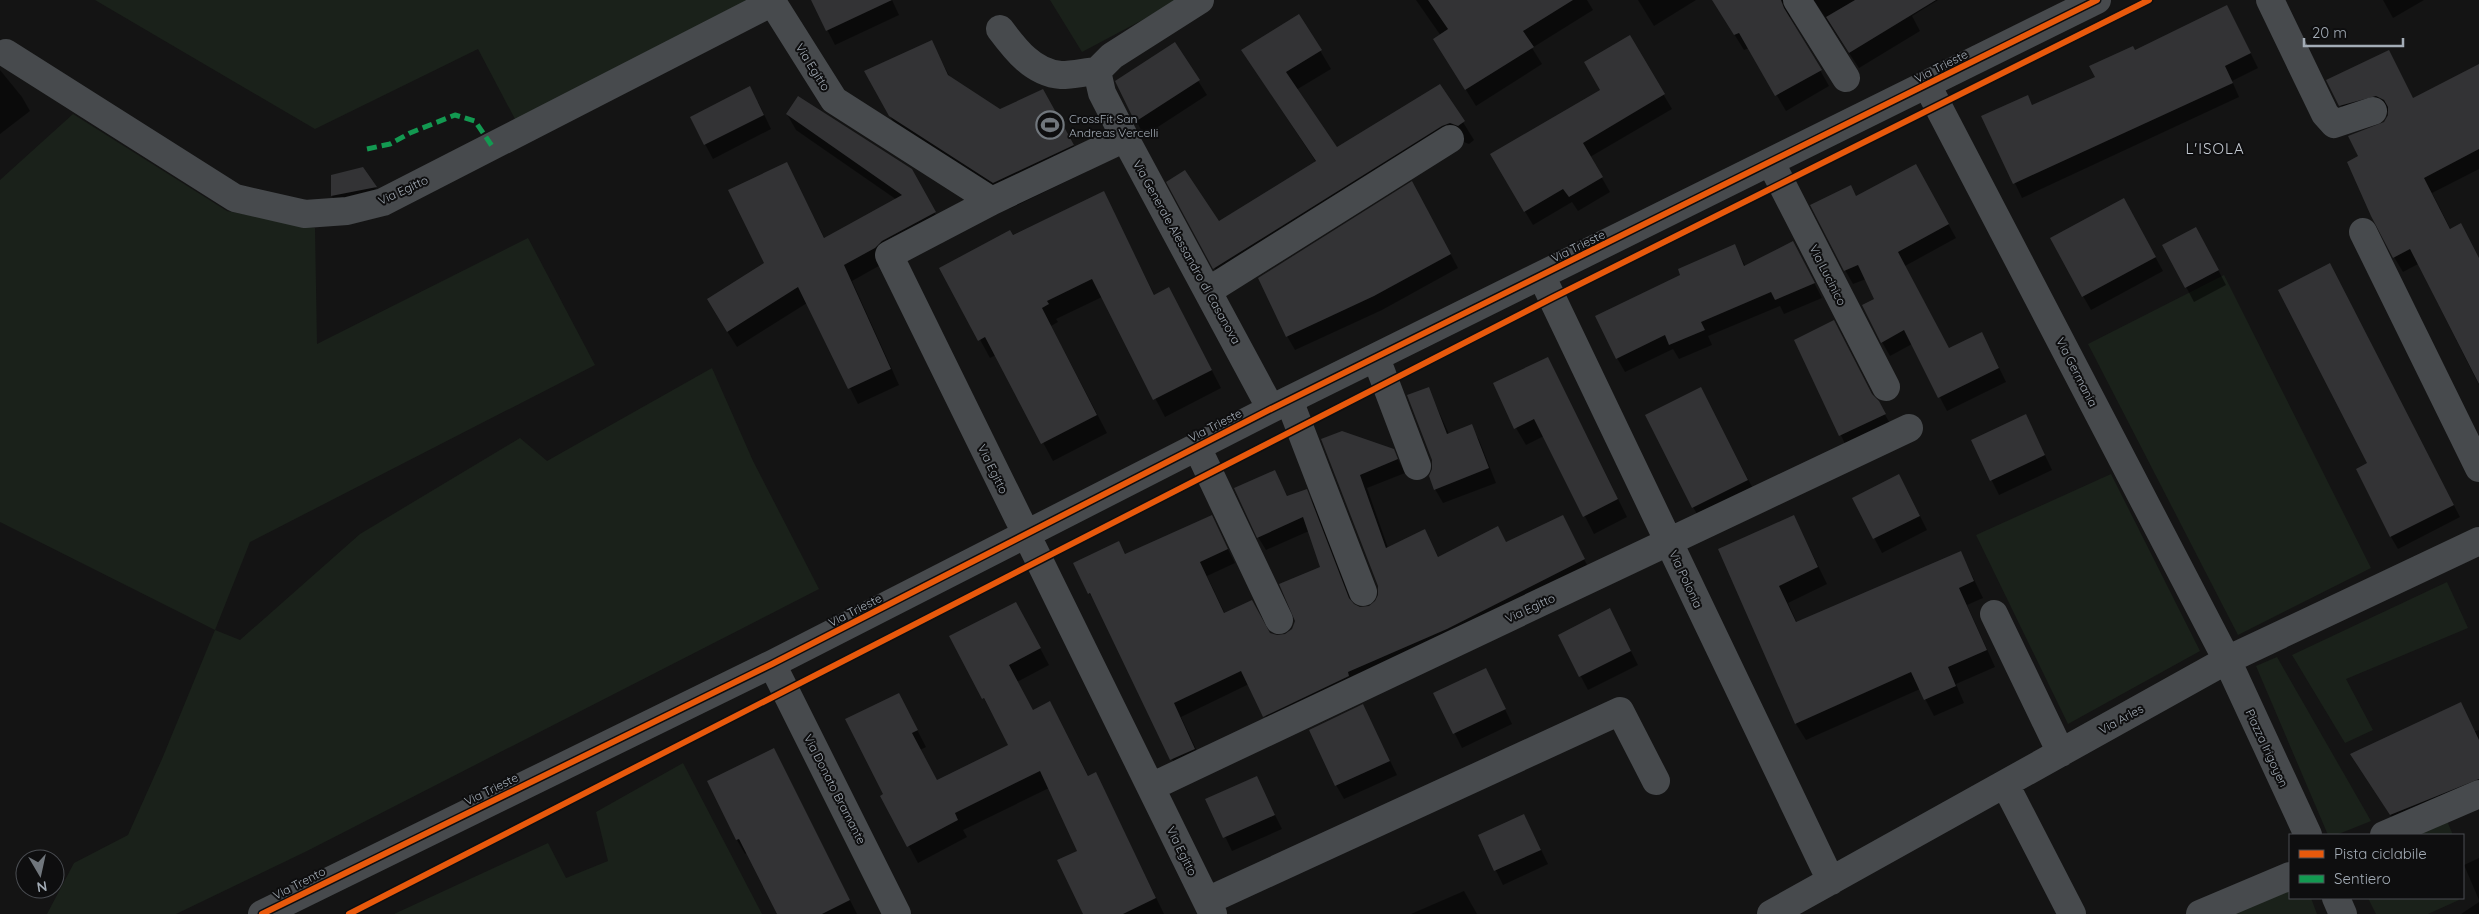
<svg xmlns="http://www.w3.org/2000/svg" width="2479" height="914" viewBox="0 0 2479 914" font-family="Quicksand,sans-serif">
<rect width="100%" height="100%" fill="#141414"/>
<!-- green -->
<path fill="#1a211a" d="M95,0H751L516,121L478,49L315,129Z
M1050,0H1180L1082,52Z
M73,114L227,211L315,228L317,344L528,238L595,365L250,542L215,630L240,640L360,534L520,438L547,461L712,368L753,461L819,589L307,851L176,914H47L74,863L128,835L162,759L215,630L0,522V180Z
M2224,275L2371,568L2238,635L2088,344Z
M2111,474L2200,651L2068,724L1976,535Z
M2447,582L2468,628L2346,679L2373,730L2345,743L2292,655Z
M2277,657L2371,821L2336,835H2328L2256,666Z
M683,763L762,914H394L548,843L566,878L608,861L596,812Z
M2447,821L2453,835H2414Z
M2290,886V898H2311L2317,914H2224Z
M2368,898H2458L2459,900L2428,914H2376Z"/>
<!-- shadow -->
<path fill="#0007" d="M812,0H892L899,15L835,45Z
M1416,0H1587L1593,10L1532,48L1542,64L1476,106L1445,56L1441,36Z
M1638,0H1696L1654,26Z
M1713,0H1805L1792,8L1790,17L1829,86L1786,111L1749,48L1744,50Z
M1806,0H1938L1912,16L1920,31L1859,68L1815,2Z
M2383,0H2424L2393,18Z
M2227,6L2258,68L2232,81L2239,97L2022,198L1983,117L2027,96L2033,106L2096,78Z
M1299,15L1331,69L1296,90L1337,149L1440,85L1474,140L1469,144L1461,141L1225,287L1168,183L1219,222L1316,162L1242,50Z
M1629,36L1672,109L1590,157L1610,192L1578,211L1572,202L1533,225L1492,155L1602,91Z
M931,42L951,79L1000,110L1042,90L1088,171L1009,209L905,142L890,116Z
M1175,44L1207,95L1144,136L1117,81Z
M2479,66V169L2432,193L2451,230L2479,258V385L2418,264L2403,272L2394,257L2360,156L2385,123L2389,112L2385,110L2349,120L2328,81L2413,99Z
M0,70L22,97L30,111L0,134Z
M758,102L771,129L713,159L691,118Z
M787,114L919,184L938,219L884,263L852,281L899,385L858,404L807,303L737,347L717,315L765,264L786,163L825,239L897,200L796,130Z
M363,168L384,201L340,210L332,196V176Z
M1924,180L1956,238L1905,266L1949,349L1989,347L2006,382L1947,411L1912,344L1890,356L1882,342L1876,300L1866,279L1853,284L1845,270L1857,198Z
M1103,193L1155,296L1179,307L1221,388L1165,417L1102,297L1056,319L1058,322L1051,326L1107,433L1053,461L996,355L990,358L941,268Z
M1420,197L1458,268L1382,310L1295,350L1287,336Z
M2131,213L2163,271L2091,310L2083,296Z
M2204,243L2226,285L2194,302L2164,245Z
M1734,246L1746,267L1801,257L1822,298L1784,314L1780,306L1708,336L1712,345L1679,359L1673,349L1625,372L1617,358L1682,276Z
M2336,277L2460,517L2398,549L2391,537Z
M1795,340L1873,397L1878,402L1893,429L1848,450Z
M1548,358L1627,517L1594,534L1544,436L1526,445L1516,428Z
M1428,388L1449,434L1471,426L1479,440L1496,483L1443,503L1435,489Z
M1700,388L1759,500L1705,528L1693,507Z
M2033,430L2052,470L1999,495L1972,441Z
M1322,440L1393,450L1405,473L1367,488L1388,548L1425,531L1439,558L1506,543L1563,517L1591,573L1272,729L1249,684L1181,717L1202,762L1179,773L1098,606L1089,593L1119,543L1126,555L1211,516L1235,563L1207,576L1225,614L1277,637L1286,635L1293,630L1321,568L1309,531L1266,550L1258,537L1274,472L1288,497L1306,491L1314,504L1353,606L1360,609L1370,608L1376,602L1380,595L1379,586Z
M1907,490L1927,530L1882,553L1854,499Z
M1794,517L1827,584L1788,603L1797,623L1961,553L1983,598L1967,605L1995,667L1956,684L1964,703L1934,716L1920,689L1806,740L1796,724L1720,550Z
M1025,620L1049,665L1017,682L1033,711L1050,702L1089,777L1096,774L1164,914H1084L1079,851L1049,788L963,830L967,837L918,863L882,796L884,795L899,695L926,747L920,750L937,781L1010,746L950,637Z
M1617,624L1638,665L1588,690L1559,635Z
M1493,684L1512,724L1462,748L1435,694Z
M1370,720L1397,775L1344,799L1336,785Z
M2479,730V792L2398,827L2359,766Z
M781,764L857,914H779L748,852L745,854L737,840Z
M1256,777L1282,829L1232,851L1207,799Z
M1524,815L1548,864L1503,885L1479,836Z
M2479,858V900L2464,865Z
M1464,891L1477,914H1411Z
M2479,902V914H2461Z"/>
<!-- building -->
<path fill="#333335" d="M811,0H892L826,31Z
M1428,0H1573L1523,31L1534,47L1465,90L1433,39L1448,29Z
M1712,0H1781L1784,8L1822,70L1775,96L1739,33L1734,35Z
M1855,0H1936L1849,53L1826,17Z
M2227,5L2251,53L2225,66L2233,83L2013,184L1981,116L2028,95L2032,105L2095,77L2089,66L2133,46L2135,50Z
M1299,14L1322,50L1286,72L1337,147L1440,84L1465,121L1458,126L1450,123L1442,126L1213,269L1166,182L1185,170L1219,221L1316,161L1241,50Z
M1630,35L1665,94L1583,143L1603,177L1569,197L1563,189L1524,212L1490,154L1600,90L1584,62Z
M932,40L948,75L1000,109L1043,89L1074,145L993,183L889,116L864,71Z
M1175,42L1200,80L1135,122L1115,81Z
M2389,50L2413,98L2479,64V149L2424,178L2450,229L2461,223L2479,258V384L2410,249L2393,258L2371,216L2347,162L2358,156L2348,136L2384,122L2388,115V107L2384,100L2376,96L2339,106L2326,80Z
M750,86L764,115L704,145L690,117Z
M798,96L912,169L936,212L882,241L875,248L844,265L891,369L848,389L798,287L727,332L707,299L764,263L728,190L787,162L824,238L902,195L786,114Z
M1916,164L1949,224L1898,252L1949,348L1982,332L1999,368L1938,398L1904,330L1881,343L1862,305L1874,299L1858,265L1844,271L1810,205L1851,185L1856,196Z
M363,167L377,187L331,196V175Z
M1412,181L1451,254L1374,296L1286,337L1258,278Z
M1104,191L1154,295L1169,287L1212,370L1153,400L1092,279L1047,301L1049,304L1042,308L1097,415L1041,444L985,337L978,341L939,268L1010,230L1013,235Z
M2124,198L2156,257L2082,297L2050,238Z
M2196,227L2219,270L2185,288L2162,245Z
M1793,241L1815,283L1775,300L1771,292L1701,322L1705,330L1669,345L1665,335L1616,359L1595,316L1680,275L1678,269L1735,244L1744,266Z
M2330,263L2454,505L2390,537L2356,469L2367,463L2278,290Z
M1834,320L1872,394L1879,401L1886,414L1839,436L1794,340Z
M1548,357L1618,499L1583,517L1534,419L1514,429L1493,383Z
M1429,387L1447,434L1472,424L1489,468L1434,490L1429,476L1432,469V460L1407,395Z
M1701,387L1748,480L1692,508L1645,415Z
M2026,414L2045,455L1990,481L1971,440Z
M1342,431L1394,449L1398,459L1360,475L1386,548L1425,529L1438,557L1498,526L1506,542L1563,515L1585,559L1447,629L1348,672L1349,676L1263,717L1241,671L1174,703L1195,749L1170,760L1090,593L1088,594L1073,563L1119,541L1125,554L1212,515L1228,549L1200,562L1224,613L1252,600L1270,633L1277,635L1285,634L1292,629L1295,621L1279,584L1320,567L1303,517L1257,538L1234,488L1275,470L1287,496L1307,489L1349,598L1354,604L1360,607L1369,606L1375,601L1378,595V586L1321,439Z
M1899,474L1920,516L1873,539L1852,498Z
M1794,515L1818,567L1779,586L1796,622L1961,551L1974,581L1959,588L1987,650L1948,667L1956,686L1924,700L1911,672L1795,724L1718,549Z
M1016,602L1041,648L1009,665L1033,710L1050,701L1088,776L1096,772L1156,898L1123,914H1083L1057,860L1077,851L1040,771L955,813L958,820L907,847L880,796L883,794L845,719L899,693L918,730L912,733L937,780L1008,745L984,698L982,699L949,636Z
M1610,608L1631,651L1579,677L1558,635Z
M1486,668L1506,709L1453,734L1433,693Z
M2461,702L2479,740V779L2390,815L2350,754Z
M1363,704L1390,761L1335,786L1309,730Z
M774,748L850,900L822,914H777L739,839L736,840L707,781Z
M1257,776L1275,815L1223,838L1205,799Z
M1524,814L1541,850L1494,871L1478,835Z"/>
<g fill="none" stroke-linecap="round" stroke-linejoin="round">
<!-- minor -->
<path stroke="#474a4d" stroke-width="28" d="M771,0L834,100L992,201
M1200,0L1112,56L1097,71L1102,93L1125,138L1271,409
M1797,0L1846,78
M2270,0L2325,114L2334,124L2373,111
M1000,29C1015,49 1033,73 1061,75C1073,75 1085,72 1097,71
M6,53L235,198L305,214L347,211L383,202L773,2
M1927,85L2227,660L2308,835
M1125,138L992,201L889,255L1213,914
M1771,163L1886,387
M2363,232L2479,468
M1542,277L1831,881
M1208,291L1450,139
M1376,358L1417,466
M1289,400L1363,592
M1197,447L1279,620
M1994,614L2061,753
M772,664L897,914
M2005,784L2072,914
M1151,787L1909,428
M2384,835L2479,794
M2336,898L2343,914
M1207,901L1620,711L1656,781
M262,914L772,664L1271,409L2097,0
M1771,914L2227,660L2479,541
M2200,914L2290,876"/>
<!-- quiet -->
<path stroke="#139951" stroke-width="5" stroke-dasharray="10 5" stroke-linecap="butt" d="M367,149L390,144L410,133L455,115L475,121L492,146"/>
<!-- cycleway casing -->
<g stroke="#0e0e0f" stroke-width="9">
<path id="cycleway" d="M262,914L772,664L1271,409L2097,0
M349,914L1552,298L2149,0"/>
</g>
<!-- cycleway -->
<use href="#cycleway" stroke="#e8590c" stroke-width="6"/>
</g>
<!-- icons -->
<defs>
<g id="stadium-ring" transform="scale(1.4375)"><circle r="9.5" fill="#0e0e0f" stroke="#71777d" stroke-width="1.5"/><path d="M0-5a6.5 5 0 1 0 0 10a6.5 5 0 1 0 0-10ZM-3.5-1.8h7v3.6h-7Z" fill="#71777d"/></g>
</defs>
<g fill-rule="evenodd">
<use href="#stadium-ring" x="1050" y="125"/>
</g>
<g text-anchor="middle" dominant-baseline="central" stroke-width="4" stroke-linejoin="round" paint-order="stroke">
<!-- street labels -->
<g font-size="12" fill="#a3acb6" stroke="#0e0e0f">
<text transform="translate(1941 66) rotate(-27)">Via Trieste</text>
<text transform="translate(813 67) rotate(58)">Via Egitto</text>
<text transform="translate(403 190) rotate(-25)">Via Egitto</text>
<text transform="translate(1578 246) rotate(-26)">Via Trieste</text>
<text transform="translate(1187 252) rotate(61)">Via Generale Alessandro di Casanova</text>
<text transform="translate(1828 275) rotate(63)">Via Lucinico</text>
<text transform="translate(2077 372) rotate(63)">Via Germania</text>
<text transform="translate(1215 425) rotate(-27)">Via Trieste</text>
<text transform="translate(993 469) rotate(64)">Via Egitto</text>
<text transform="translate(1686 579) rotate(65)">Via Polonia</text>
<text transform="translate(1530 608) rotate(-25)">Via Egitto</text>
<text transform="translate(855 610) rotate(-27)">Via Trieste</text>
<text transform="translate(2121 719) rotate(-29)">Via Arles</text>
<text transform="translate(2267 748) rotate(65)">Piazza Irigoyen</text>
<text transform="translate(491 789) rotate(-26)">Via Trieste</text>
<text transform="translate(835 789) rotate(63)">Via Donato Bramante</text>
<text transform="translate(1182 851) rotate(64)">Via Egitto</text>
<text transform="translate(299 883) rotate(-27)">Via Trento</text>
</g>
<!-- poi labels -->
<g font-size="12" fill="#a3acb6" stroke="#0e0e0f" text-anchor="start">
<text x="1069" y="118">CrossFit San<tspan x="1069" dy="14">Andreas Vercelli</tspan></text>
</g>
<!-- quarter labels -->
<g font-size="15" letter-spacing="1" fill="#c4cad2" stroke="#0e0e0f">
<text x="2215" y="148">L'ISOLA</text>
</g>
</g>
<!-- legend -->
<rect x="2289" y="834" width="175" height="65" fill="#0e0e0f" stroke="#4a4d52"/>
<rect x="2299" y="850" width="25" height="8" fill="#e8590c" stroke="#4a4d52"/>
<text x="2334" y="859" font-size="15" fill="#a3acb6">Pista ciclabile</text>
<rect x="2299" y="875" width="25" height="8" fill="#139951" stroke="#4a4d52"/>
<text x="2334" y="884" font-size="15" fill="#a3acb6">Sentiero</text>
<!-- north arrow -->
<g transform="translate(40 874) rotate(171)"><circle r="24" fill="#0e0e0f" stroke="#4a4d52"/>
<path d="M0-4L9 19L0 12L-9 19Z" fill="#71777d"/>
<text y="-8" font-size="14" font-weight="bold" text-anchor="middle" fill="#a3acb6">N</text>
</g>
<!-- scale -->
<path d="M2304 38v8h99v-8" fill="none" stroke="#a3acb6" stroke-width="2.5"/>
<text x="2312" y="38" font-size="15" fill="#a3acb6" stroke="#0e0e0f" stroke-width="4" paint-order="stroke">20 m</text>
</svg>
